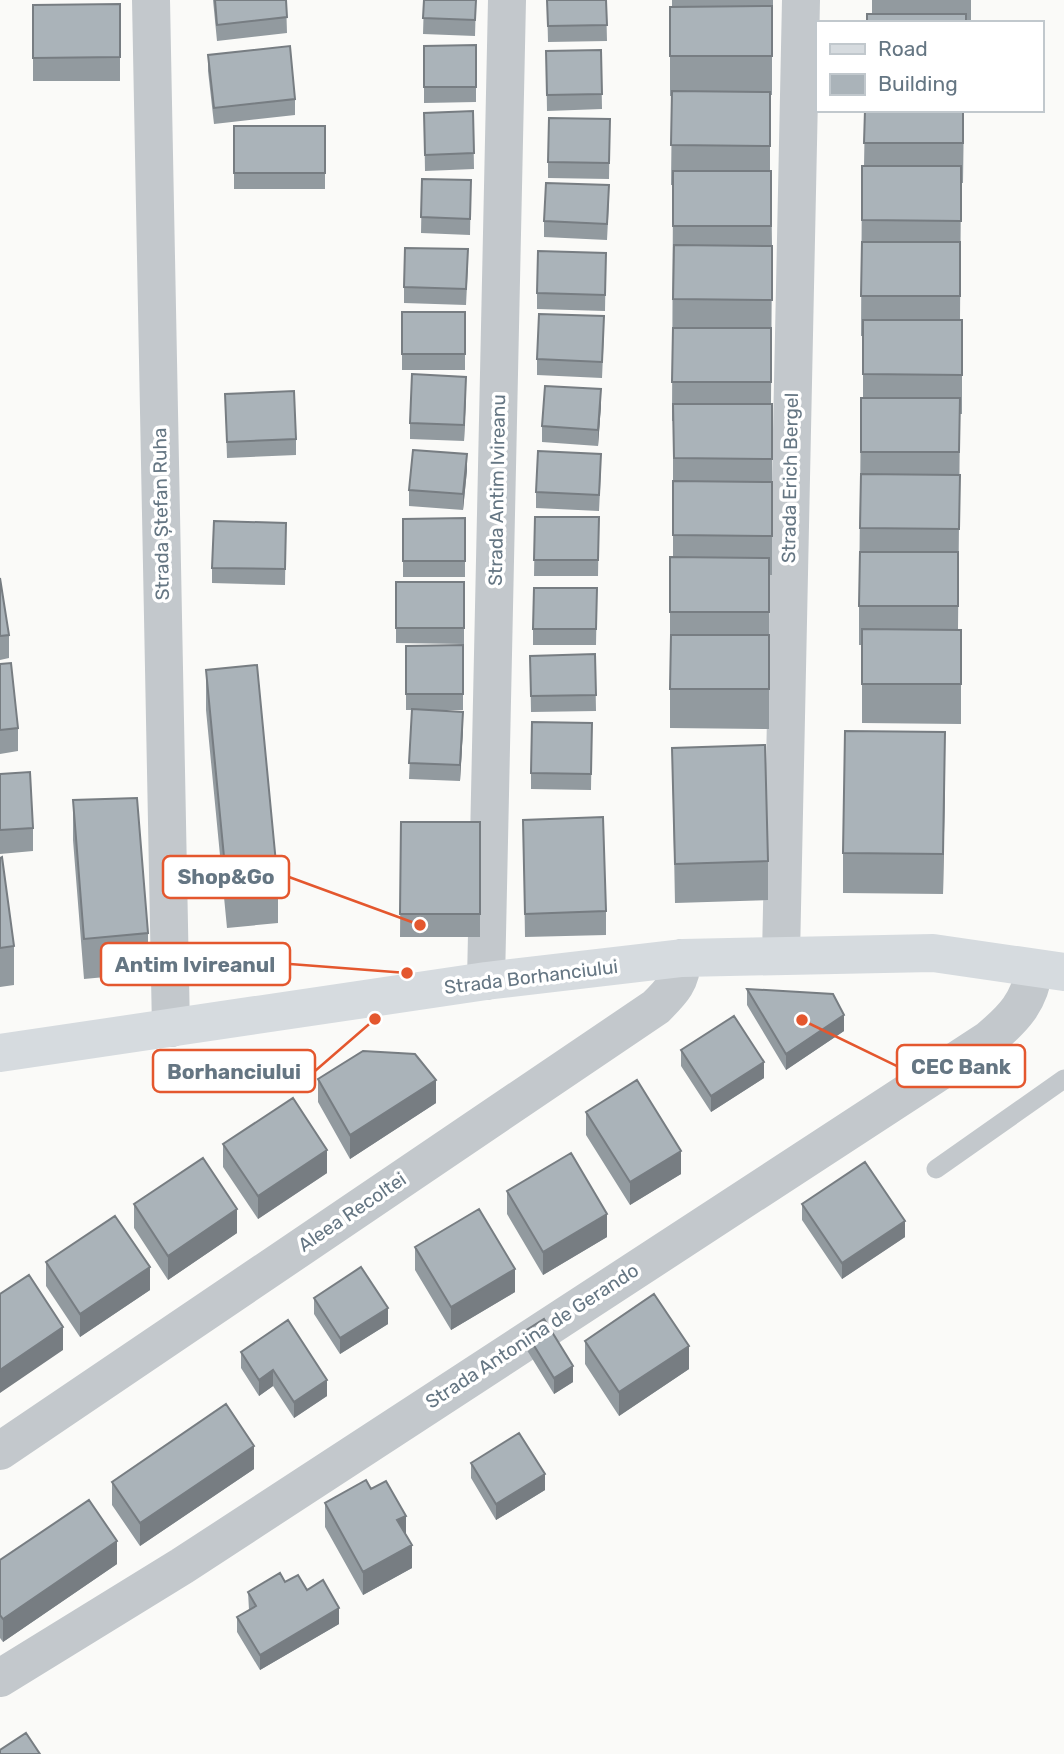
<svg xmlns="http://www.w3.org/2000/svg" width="1064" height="1754" viewBox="0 0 1064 1754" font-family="Rubik,sans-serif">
<rect width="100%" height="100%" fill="#fafaf8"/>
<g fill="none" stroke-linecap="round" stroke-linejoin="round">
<!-- service -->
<path stroke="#c3c8cc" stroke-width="19" d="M936,1169L1064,1079"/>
<!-- minor -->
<path stroke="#c3c8cc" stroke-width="38" d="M151,0L171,1028
M781,956L801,0
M486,981L507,0
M0,1451L656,1007C672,991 682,981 682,958
M0,1678L182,1566L988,1040C1013,1019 1030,1002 1034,969"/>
<!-- secondary -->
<path stroke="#d6dbdf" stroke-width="38" d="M0,1053L486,981L682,958L933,953L1064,972"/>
</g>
<!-- wall -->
<path fill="#929a9f" d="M213,0H286L287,33L217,41Z
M424,0H476L475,36L423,34Z
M547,0H606L607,41L548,42Z
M672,0H773V20H772V95H770V171H771L772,246L771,404H772V575H769V729L670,728V557H673V421H672L673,185H671L672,96H670V7H672Z
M872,0H971V23H867L872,14Z
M120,4V81H33V5Z
M476,45V102L424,103V46Z
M601,50L602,109L547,111L546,51Z
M208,55L295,99V115L214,124L208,71Z
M865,110H964L963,183H961L960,320H962V414H960L958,630H961V724L862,723V645H859V606L861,398H863V336H861L862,166H864Z
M473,111L474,169L425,171L424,113Z
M610,119L609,179L548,178V162Z
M234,126H325V189H234Z
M422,179L471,180L470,235L421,233Z
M609,201L607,240L544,237V221Z
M606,253L605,311L537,309V293Z
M468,265L466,305L404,303V287Z
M402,312H465V370H402Z
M604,332L602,378L537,375V359Z
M466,393L464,441L410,439V423Z
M225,394L296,439V455L227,458Z
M601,405L598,446L542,442V426Z
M467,470L463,510L409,506V490Z
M601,470L599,511L536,508V492Z
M535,517H599L598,576H534Z
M465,518V577H403V519Z
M286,523L285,585L212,583V568Z
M0,578L9,635V658L0,660Z
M396,582H464V644L396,643Z
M597,588L596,645H533V629Z
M463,645V710H425L463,728L460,781L409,779L412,710H406V646Z
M595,654L596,711L531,712L530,656Z
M0,664L18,728V751L0,754Z
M206,670L278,884V923L227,928L206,710Z
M592,723L591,790L531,789V773Z
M672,748L768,861V900L675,903Z
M945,772L943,894L843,893V853Z
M0,774L33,828V851L0,854Z
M73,800L148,933V973L84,979L73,840Z
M523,820L606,911V935L525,937Z
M401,822H480V937H400Z
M0,858L14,946V985L0,987Z
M747,989L844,1031L786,1070L747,1005Z
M681,1050L764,1078L711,1112L681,1066Z
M318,1079L436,1103L350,1159L318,1102Z
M586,1112L681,1174L630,1205L586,1135Z
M223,1144L327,1173L258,1219L223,1167Z
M507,1191L607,1237L543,1275L507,1214Z
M134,1204L237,1233L168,1280L134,1228Z
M802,1204L905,1237L842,1279L802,1220Z
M415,1247L515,1292L451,1330L415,1270Z
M46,1262L150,1290L80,1337L46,1286Z
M314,1298L388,1324L340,1354L314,1314Z
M525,1331L573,1382L554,1394L525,1347Z
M585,1341L689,1369L619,1416L585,1364Z
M241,1352L327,1396L294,1418L273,1386L259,1396L241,1368Z
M471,1463L545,1490L496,1520L471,1478Z
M254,1469L140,1546L112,1505V1482Z
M371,1489L406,1535L412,1568L363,1595L325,1527V1503Z
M0,1560L117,1564L3,1642L0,1638Z
M285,1582L307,1590L339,1624L260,1670L237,1632V1617L249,1610L248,1592Z"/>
<!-- shaded-wall -->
<path fill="#777d82" d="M466,377V393L464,441V425Z
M601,389V405L598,446V430Z
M467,454V470L463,510V494Z
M463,712V728L460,781V765Z
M945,732V772L943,894V854Z
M844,1015V1031L786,1070V1054Z
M764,1062V1078L711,1112V1096Z
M436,1080V1103L350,1159V1135Z
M327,1150V1173L258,1219V1196Z
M681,1151V1174L630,1205V1182Z
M237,1209V1233L168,1280V1256Z
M607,1214V1237L543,1275V1252Z
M905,1221V1237L842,1279V1263Z
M150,1267V1290L80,1337V1314Z
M515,1269V1292L451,1330V1307Z
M388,1308V1324L340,1354V1338Z
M63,1327V1350L0,1393V1370Z
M689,1346V1369L619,1416V1392Z
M573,1366V1382L554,1394V1378Z
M273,1370V1386L259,1396V1380Z
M327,1380V1396L294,1418V1402Z
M254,1446V1469L140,1546V1523Z
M545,1474V1490L496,1520V1504Z
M406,1516V1539L397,1520Z
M117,1541V1564L3,1642V1619Z
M412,1545V1568L363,1595V1572Z
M339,1608V1624L260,1670V1655Z"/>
<!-- building -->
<path fill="#aab3b9" stroke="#777d82" stroke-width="2" d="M215,0H286L287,17L217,25Z
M424,0H476L475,20L423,18Z
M547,0H606L607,25L548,26Z
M120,4V57L33,58V5Z
M772,6V56H670V7Z
M867,14H966V23H867Z
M476,45V87H424V46Z
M290,46L295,99L214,108L208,55Z
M601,50L602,94L547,95L546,51Z
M672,91L770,92V146L671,145Z
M865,110H963V143H864Z
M473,111L474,153L425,155L424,113Z
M549,118L610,119L609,163L548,162Z
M234,126H325V173H234Z
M862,166H961V221L862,220Z
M673,171H771V226H673Z
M422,179L471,180L470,219L421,217Z
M546,183L609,185L607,224L544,221Z
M862,242H960V296H861Z
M674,245L772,246V300L673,299Z
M405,248L468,249L466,289L404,287Z
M538,251L606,253L605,295L537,293Z
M402,312H465V354H402Z
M539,314L604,316L602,362L537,359Z
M863,320H962V375L863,374Z
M673,328H771V382H672Z
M412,374L466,377L464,425L410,423Z
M545,386L601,389L598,430L542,426Z
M294,391L296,439L227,442L225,394Z
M861,398H960L959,452H861Z
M673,404H772V459L674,458Z
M413,450L467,454L463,494L409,490Z
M538,451L601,454L599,495L536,492Z
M861,474L960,475L959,529L860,528Z
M673,481L772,482V536L673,535Z
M535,517H599L598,560H534Z
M465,518V561H403V519Z
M214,521L286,523L285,569L212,568Z
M860,552H958V606H859Z
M670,557L769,558V612H670Z
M0,578L9,635L0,636Z
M396,582H464V628H396Z
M534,588H597L596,629H533Z
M862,629L961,630V684H862Z
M671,635H769V689H670Z
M463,645V694H406V646Z
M595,654L596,695L531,696L530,656Z
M11,663L18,728L0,730V664Z
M257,665L278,884L227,888L206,670Z
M412,709L463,712L460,765L409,763Z
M532,722L592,723L591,774L531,773Z
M845,731L945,732L943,854L843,853Z
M765,745L768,861L675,864L672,748Z
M30,772L33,828L0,830V774Z
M137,798L148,933L84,939L73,800Z
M603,817L606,911L525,914L523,820Z
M401,822H480V914H400Z
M2,857L14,946L0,948V858Z
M747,989L833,994L844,1015L786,1054Z
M734,1016L764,1062L711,1096L681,1050Z
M363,1051L415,1054L436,1080L350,1135L318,1079Z
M637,1080L681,1151L630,1182L586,1112Z
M293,1098L327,1150L258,1196L223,1144Z
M571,1153L607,1214L543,1252L507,1191Z
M203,1158L237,1209L168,1256L134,1204Z
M865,1162L905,1221L842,1263L802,1204Z
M479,1209L515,1269L451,1307L415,1247Z
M115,1216L150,1267L80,1314L46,1262Z
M361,1267L388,1308L340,1338L314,1298Z
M29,1275L63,1327L0,1370V1294Z
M654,1294L689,1346L619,1392L585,1341Z
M544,1319L573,1366L554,1378L525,1331Z
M288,1320L327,1380L294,1402L273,1370L259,1380L241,1352Z
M226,1404L254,1446L140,1523L112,1482Z
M519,1433L545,1474L496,1504L471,1463Z
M366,1480L371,1489L386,1481L406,1516L397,1520L412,1545L363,1572L325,1503Z
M89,1500L117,1541L3,1619L0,1615V1560Z
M280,1573L285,1582L298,1575L307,1590L323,1580L339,1608L260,1655L237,1617L256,1606L248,1592Z
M26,1733L40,1754H0V1750Z"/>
<g text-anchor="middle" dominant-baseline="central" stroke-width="7" stroke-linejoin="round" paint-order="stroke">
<!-- street labels -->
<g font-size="19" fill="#657683" stroke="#fff">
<text transform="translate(790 478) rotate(-89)">Strada Erich Bergel</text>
<text transform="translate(497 490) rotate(-89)">Strada Antim Ivireanu</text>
<text transform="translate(161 514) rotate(-91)">Strada Ștefan Ruha</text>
<text transform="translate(531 977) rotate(-7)">Strada Borhanciului</text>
<text transform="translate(352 1212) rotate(-34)">Aleea Recoltei</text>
<text transform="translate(532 1336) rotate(-33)">Strada Antonina de Gerando</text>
</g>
</g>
<!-- callouts -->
<path fill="none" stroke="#e4572e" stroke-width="2.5" d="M420 925L289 877M407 973L290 964M802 1020L897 1066M375 1019L315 1071"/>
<g fill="#e4572e" stroke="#fff" stroke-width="2.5">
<circle cx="420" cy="925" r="7"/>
<circle cx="407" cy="973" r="7"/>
<circle cx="802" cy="1020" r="7"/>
<circle cx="375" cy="1019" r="7"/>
</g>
<g fill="#fff" stroke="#e4572e" stroke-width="2.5">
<rect x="163" y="856" width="126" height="42" rx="7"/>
<rect x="101" y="943" width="189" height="42" rx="7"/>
<rect x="897" y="1045" width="128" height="42" rx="7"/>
<rect x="153" y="1050" width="162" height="42" rx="7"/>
</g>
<g font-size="21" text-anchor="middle" font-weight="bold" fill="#657683">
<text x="226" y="884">Shop&amp;Go</text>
<text x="195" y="972">Antim Ivireanul</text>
<text x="961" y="1074">CEC Bank</text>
<text x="234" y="1079">Borhanciului</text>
</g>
<!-- legend -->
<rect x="816" y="21" width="228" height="91" fill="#ffffff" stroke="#c1c8cd" stroke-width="2"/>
<rect x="830" y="44" width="35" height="10" fill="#d6dbdf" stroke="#c1c8cd" stroke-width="2"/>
<text x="878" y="56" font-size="21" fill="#657683">Road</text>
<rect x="830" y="74" width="35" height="21" fill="#aab3b9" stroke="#c1c8cd" stroke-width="2"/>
<text x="878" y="91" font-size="21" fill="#657683">Building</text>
</svg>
